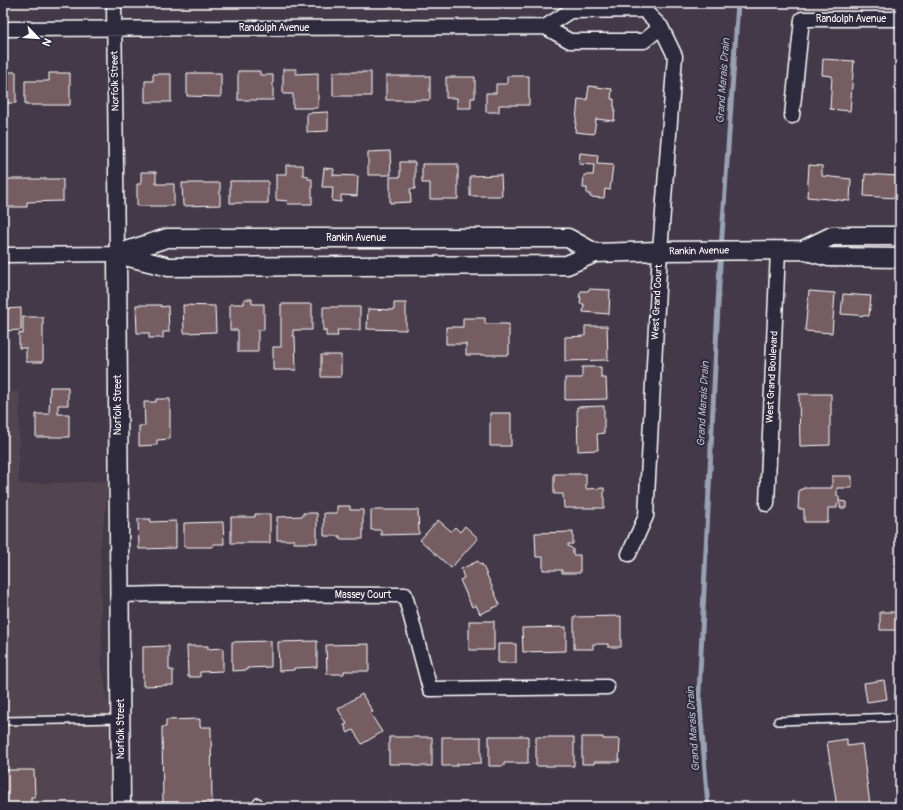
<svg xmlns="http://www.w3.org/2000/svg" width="903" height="810" viewBox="0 0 903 810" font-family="Pangolin,sans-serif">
<rect width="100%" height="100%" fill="#443948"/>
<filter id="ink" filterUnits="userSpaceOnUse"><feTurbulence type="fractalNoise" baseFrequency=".025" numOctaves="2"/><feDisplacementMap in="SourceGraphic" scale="8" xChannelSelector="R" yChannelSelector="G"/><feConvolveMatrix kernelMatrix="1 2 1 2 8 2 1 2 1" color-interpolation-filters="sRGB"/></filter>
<g filter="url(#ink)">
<!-- built -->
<path fill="#524450" d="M3,392H20L18,484L109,481L100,549L102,667L111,720L110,796L108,807H3Z"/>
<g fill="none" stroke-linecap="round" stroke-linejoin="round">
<!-- stream -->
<path stroke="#99a1b2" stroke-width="5" d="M708,807L699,693L720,264L738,3"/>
</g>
<!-- building -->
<path fill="#745d62" stroke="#fff" d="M823,59L854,61L850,111L830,109L832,76L822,75Z
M283,69H296V74L318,73V108H293V94H283Z
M238,71H260V75H273V100H238Z
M3,72H16V103H3Z
M333,72H371V96H333Z
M49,73H70V105H25V81H49Z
M187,73H221V97L187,96Z
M153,74H171V102H145V81H153Z
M386,76H430V100H386Z
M507,76H529V105H499V112H486V93H496V84H507Z
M446,77H475V98H471V108H457V98H446Z
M589,86L612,89L611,99H614V107H615L614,121L596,119L594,134L575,132L578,99L587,100Z
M328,112V131L307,132V113Z
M390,151L391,175H368V152Z
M580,153L598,155L597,164L613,165L610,190L605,189L604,198L590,197V194H587V188H583L584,175H593L594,165L579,164Z
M400,162H415V189H410L411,202L390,203V177H400Z
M422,164H458V199H430V183H422Z
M286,165H303V175L308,176V179H312V204H287L288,201L276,200V174H286Z
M809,165L822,166V176L851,179L850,201L807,197Z
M324,168L334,169L333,175L358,176L357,196L341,195V202L332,201L333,187H322Z
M141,172H156V184H174V206H137V184H141Z
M865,174L897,176L896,198L864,196Z
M501,175L502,196H470V176Z
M4,179H63V201L27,202V207H5Z
M230,181H268V203H230Z
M182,183H220V205L183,206Z
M589,289L610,290L609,314L583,312L584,304H580L581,297H579L581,291H588Z
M809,291L835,293L832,333L805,331Z
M843,294L871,296L869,316L841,314Z
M244,299H252V304H264V330H258V352H238V330H230V304H244Z
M394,303H406V330L367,329L368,309L394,310Z
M281,304H312V330H293V336H295L296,370H273V347H281Z
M136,305H161V307L168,306L169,332H163V338H149V333H137Z
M183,305L215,306L216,332L184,333Z
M323,307H360V330H337L338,336H326V330L323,331Z
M21,308V330L3,331V309Z
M23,317H43V362H26V348H19V333L23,334Z
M463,318H485V324H509V355H466V344H446V327H463Z
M585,326H607L608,360L565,361V337L585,336Z
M321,355H341V377H321Z
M582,367H601V378H606L607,399L565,400V378H582Z
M50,387H68V405H58V414H69V437H36V414H49Z
M799,394H831V416H830V445L800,446Z
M156,399H170V439L157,440V445L139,446V426H145L144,402H156Z
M604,406V433L597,434L598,450L578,451L577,407Z
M490,413H511V446H490Z
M554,474H586V489L604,488V508H564L563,494H554Z
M832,476H852V488H837V496H839V501L846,502V508H840V503H837V508H828V522H804V509H798L799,490L803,489V488H832Z
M337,506H350V510H363V539H340V536H324V513H337Z
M371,510H418L419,534L381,535V530H371Z
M303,513H317V543H294V540H277V517L303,516Z
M255,514H270V543H231V517H255Z
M138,519H151L150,522L176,521V548L139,549Z
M438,520L451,531L455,527L460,532L465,526L478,538L451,568L420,540Z
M223,522L224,544H213V547H184V523Z
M573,532V544H568V546L573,549V555H580V573H562V570H543V557H536L535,533Z
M478,561L480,565L482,564L500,605L480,614L476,605L472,607L460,580L464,578L461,569Z
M880,612H900V630H880Z
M621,616V647H608V644H593V649H574V617Z
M469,621H494V650H469Z
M566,627V651L523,652L522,628Z
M271,641V667L247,668V670L232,671V642Z
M317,641V667L294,668V670L279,671L278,642Z
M369,644V671H344V674H327L326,645Z
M498,644H516V663H498Z
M169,646V670H173V685L143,686V647Z
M187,646H208V649L223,648V671L200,672V677H188Z
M884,680L887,699L867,702L864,683Z
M362,694L373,712L370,713L382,732L362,744L353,730L348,733L344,725L347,724L338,709Z
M200,719V727H211L212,804H202L203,807H163L162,727H166V720Z
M489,736H528V763H504V766H489Z
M389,737H432V766H414V764H389Z
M442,737H481V763L457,764V766H442Z
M536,737H574V766H536Z
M582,737H603V739H620L619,762H594V764H582Z
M847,739V746L862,744L870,805L865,806V807H837L827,742Z
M3,770H34L35,797H31V807H3Z"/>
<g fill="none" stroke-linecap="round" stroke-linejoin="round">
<!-- service casing -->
<g stroke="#fff" stroke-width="10">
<path id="service" d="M3,721L121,719
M778,721L900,717
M258,802V807"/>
</g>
<!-- minor casing -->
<g stroke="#fff" stroke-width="17">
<path id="minor" d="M545,27L570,11L644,10L661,27L675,56L660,251L646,516L629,554
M3,29L545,27L570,41H644L661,27
M792,116L802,19H900
M3,255L117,254L114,3
M767,504L778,250
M120,595L160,594L405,595L430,689L607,687"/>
</g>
<!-- tertiary casing -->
<g stroke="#fff" stroke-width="21">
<path id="tertiary" d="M803,250L832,236H900
M117,254L169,267L567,265L595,253L660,251L803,250L829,257L900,258
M117,254L121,807
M117,254L167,238H568L595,253"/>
</g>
<!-- service -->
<use href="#service" stroke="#2f2a3d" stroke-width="7"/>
<!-- minor -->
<use href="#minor" stroke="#2f2a3d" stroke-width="14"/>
<!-- tertiary -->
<use href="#tertiary" stroke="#2f2a3d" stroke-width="18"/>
</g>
</g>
<g text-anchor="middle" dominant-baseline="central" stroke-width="4" stroke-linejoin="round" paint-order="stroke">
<!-- street labels -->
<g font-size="10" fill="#fff" stroke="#2f2a3d">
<text x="851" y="19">Randolph Avenue</text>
<text x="274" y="28">Randolph Avenue</text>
<text transform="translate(115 81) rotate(-91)">Norfolk Street</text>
<text x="356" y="238">Rankin Avenue</text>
<text transform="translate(699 251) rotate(-1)">Rankin Avenue</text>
<text transform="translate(657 302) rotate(-87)">West Grand Court</text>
<text transform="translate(772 377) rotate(-87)">West Grand Boulevard</text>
<text transform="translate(118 405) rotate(-90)">Norfolk Street</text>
<text x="363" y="595">Massey Court</text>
<text transform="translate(121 729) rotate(-90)">Norfolk Street</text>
</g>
<!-- water labels -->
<g font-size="11" font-style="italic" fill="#b2b8c5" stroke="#2f2a3d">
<text transform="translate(723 81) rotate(-86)">Grand Marais Drain</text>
<text transform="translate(703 404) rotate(-87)">Grand Marais Drain</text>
<text transform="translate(693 729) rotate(-94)">Grand Marais Drain</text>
</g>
</g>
<!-- margin -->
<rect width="903" height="810" fill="none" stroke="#2f2a3d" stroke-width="16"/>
<rect x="8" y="8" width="887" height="794" fill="none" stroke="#fff" stroke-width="1.5" filter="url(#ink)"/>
<!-- north arrow -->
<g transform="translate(38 38) rotate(115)" stroke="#2f2a3d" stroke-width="3" paint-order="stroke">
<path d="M0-3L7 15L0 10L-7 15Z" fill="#ffffff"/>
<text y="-6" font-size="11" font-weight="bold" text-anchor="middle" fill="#ffffff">N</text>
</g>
</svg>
